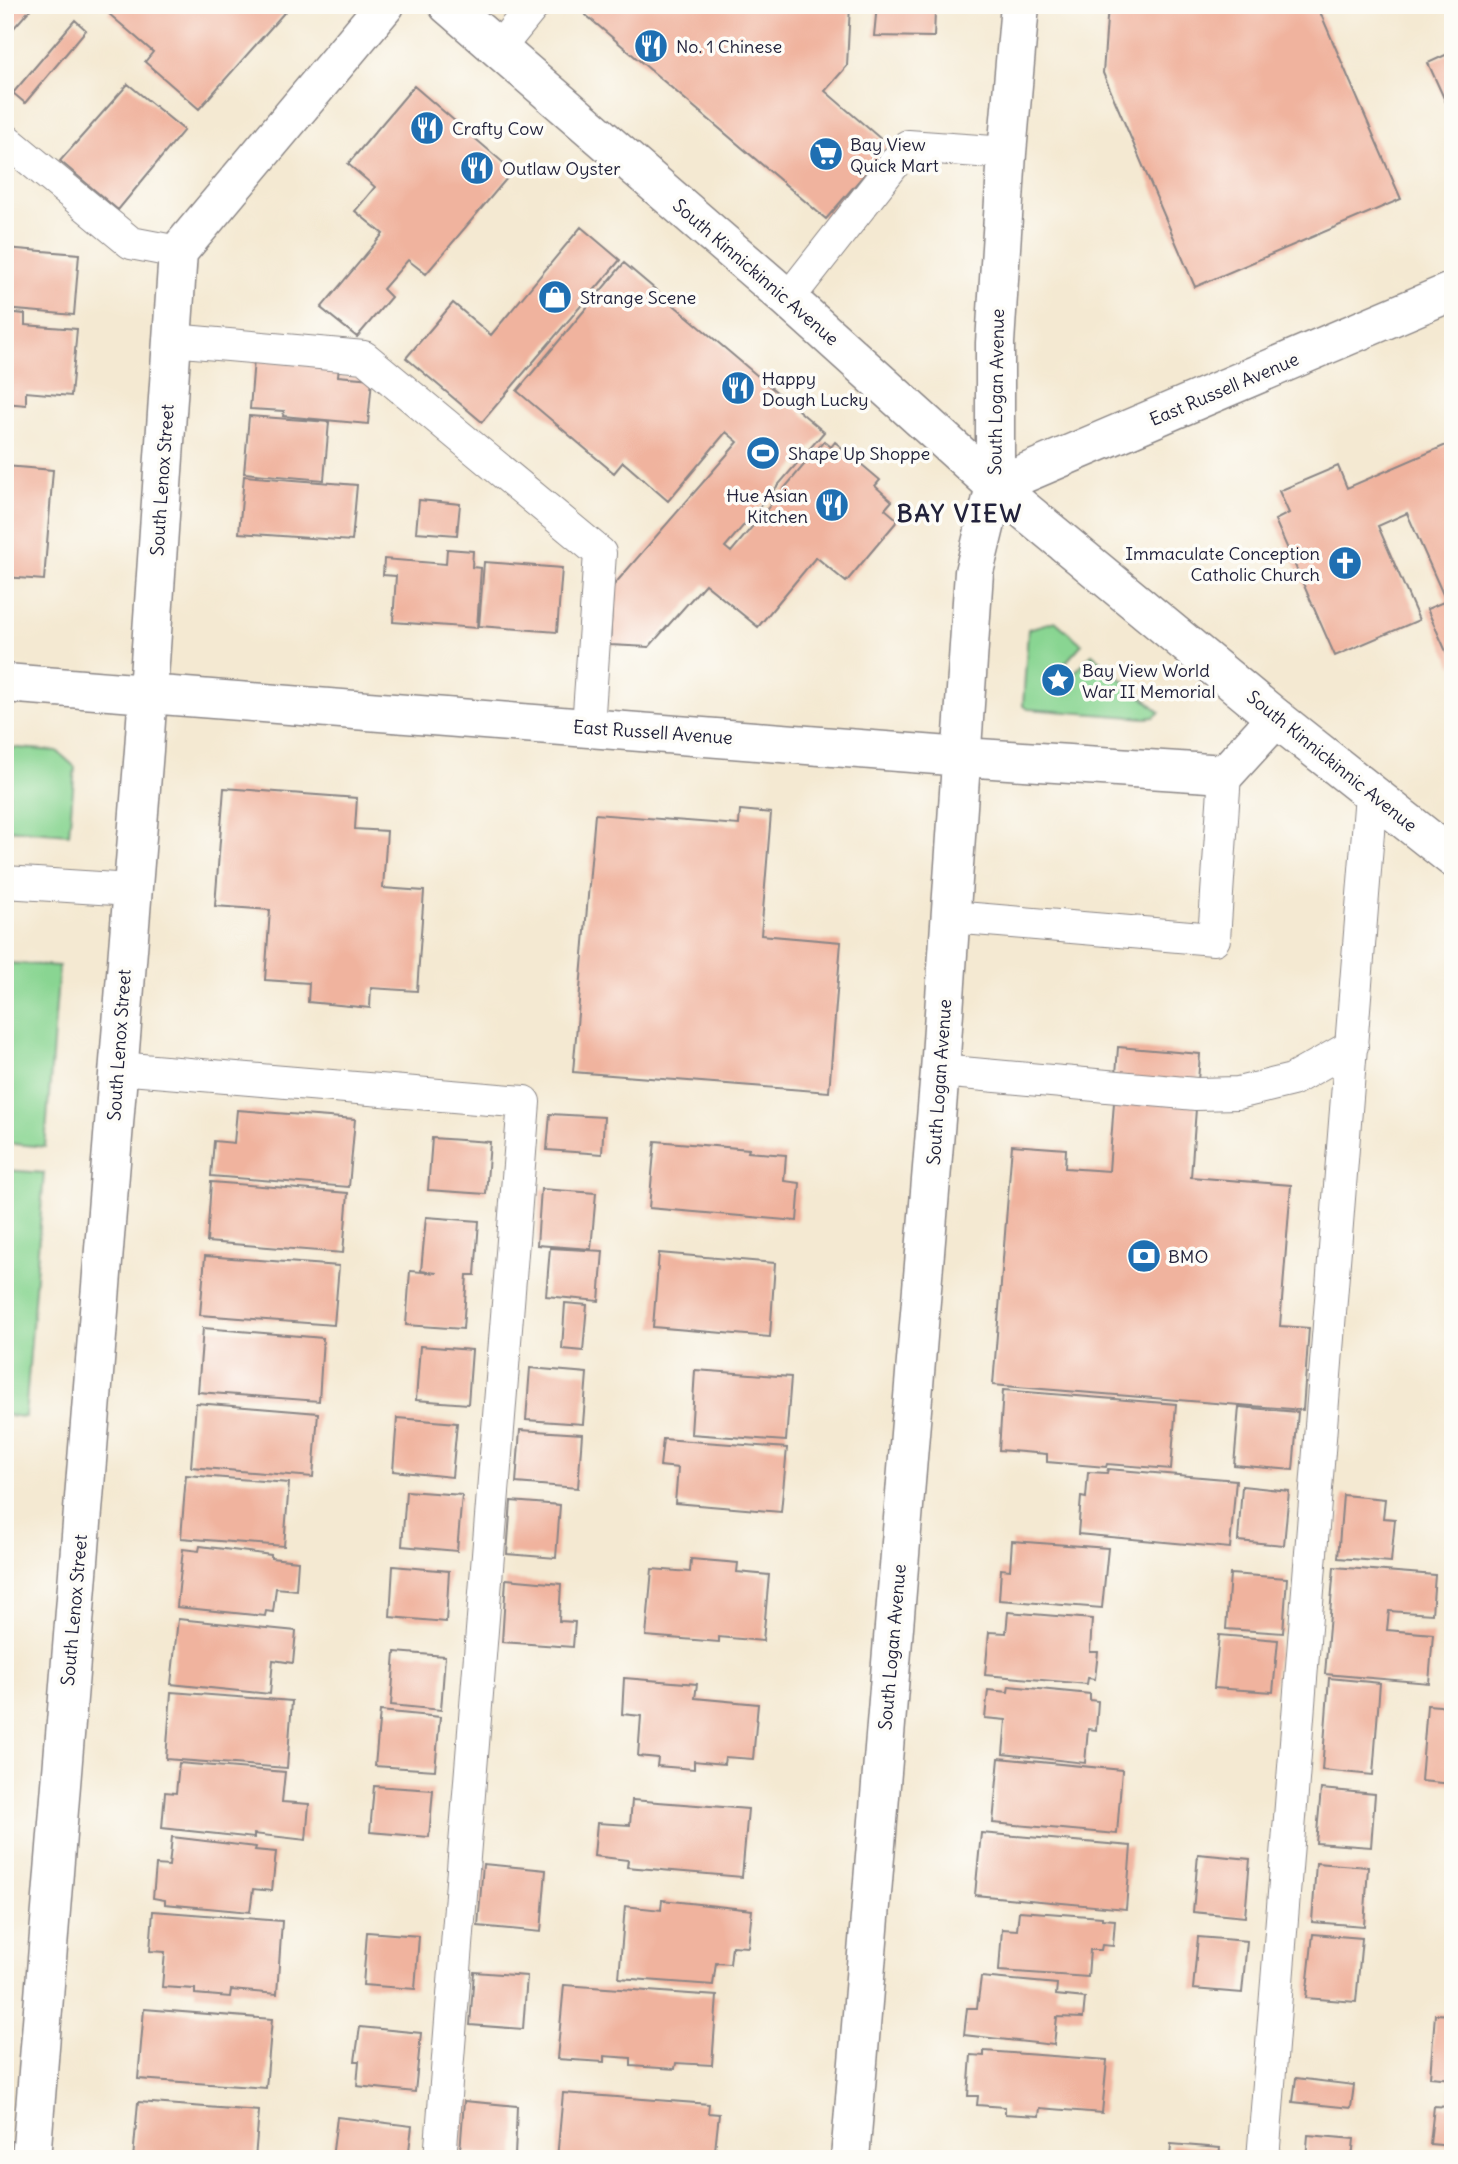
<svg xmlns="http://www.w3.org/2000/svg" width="1458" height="2164" viewBox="0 0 1458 2164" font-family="Delius,sans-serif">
<rect width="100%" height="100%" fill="#fdfcf7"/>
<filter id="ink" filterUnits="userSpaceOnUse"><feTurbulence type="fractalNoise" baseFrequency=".0143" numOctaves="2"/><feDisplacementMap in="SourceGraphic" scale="14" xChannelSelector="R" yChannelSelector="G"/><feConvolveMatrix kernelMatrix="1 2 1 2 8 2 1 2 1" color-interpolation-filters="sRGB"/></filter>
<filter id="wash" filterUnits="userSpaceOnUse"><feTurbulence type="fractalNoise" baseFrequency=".00686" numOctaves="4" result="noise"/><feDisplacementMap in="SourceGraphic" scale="28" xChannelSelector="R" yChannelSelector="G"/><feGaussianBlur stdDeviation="1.57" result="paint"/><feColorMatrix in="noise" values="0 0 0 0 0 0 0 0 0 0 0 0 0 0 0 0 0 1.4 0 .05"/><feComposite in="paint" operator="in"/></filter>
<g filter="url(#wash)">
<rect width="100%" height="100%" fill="#f4e9d2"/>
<!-- green -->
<path fill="#89d592" stroke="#567c66" stroke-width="2" d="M1055,621L1082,644L1049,681L1059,689L1092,654L1160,712L1154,717L1146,718L1028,709L1023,706L1028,629Z
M5,747L57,751L75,767L69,834L6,829L9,792L5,791Z
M5,963L59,966L45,1147L5,1143Z
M5,1170L44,1173L25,1417L5,1415Z"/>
<g id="blocks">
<!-- building -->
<path fill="#f0b39e" d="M5,5H34L5,38Z
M115,5H291L199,109L145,62L153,52L108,13Z
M574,5H850L847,66L825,91L889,146L826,219Z
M877,5H926V11L935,12L934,37L874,36Z
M1108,5H1317L1401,199L1195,287L1103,73Z
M75,20L86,30L25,103L13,93Z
M1452,52L1453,53V118L1428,63Z
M128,84L184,130L118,210L60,161Z
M414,86L513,171L426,274L408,260L383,289L391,297L357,337L321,308L383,234L355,211L375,187L348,164Z
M581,227L620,260L482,422L406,358L453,303L491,335Z
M5,248L79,254L74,315L5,309Z
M624,263L824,432L725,547L731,552L824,441L831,447L835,442L880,480L875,486L892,501L885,509L898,520L846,582L816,557L758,627L705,584L649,647L610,645L613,586L738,442L726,432L668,501L623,462L614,473L517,391Z
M5,312L25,314V325L77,329L71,396L26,392V405L5,403Z
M254,359L339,367L338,376L372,379L368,424L283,416L284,411L250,409Z
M249,416L329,422L324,480L244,473Z
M1453,442V667L1427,609L1446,601L1407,513L1378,526L1419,620L1335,656L1275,520L1289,513L1279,491L1338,466L1347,488Z
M5,466L53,470L44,580L5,577Z
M244,476L357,485L352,541L239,533Z
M419,500L460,504L457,535L416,532Z
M447,549L473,551L472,567L481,568L477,628L393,622L396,576L383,575L384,559L446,564Z
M484,562L562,568L557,632L479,626Z
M224,788L357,798L355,829L387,831L383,888L424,891L417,991L371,988L370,1008L308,1002L309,983L265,980L270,910L215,906Z
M740,810L771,813L761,935L841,942L829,1092L573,1072L595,814L739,825Z
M1118,1047L1200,1054L1191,1177L1291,1185L1280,1326L1309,1328L1303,1410L993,1385L1012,1145L1066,1149L1065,1168L1109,1171Z
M237,1110L355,1119L349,1187L211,1176L214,1141L234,1143Z
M550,1114L604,1117L602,1154L547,1150Z
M432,1138L490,1142L486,1194L428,1190Z
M655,1141L749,1149L748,1152L786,1155L784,1181L800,1183L797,1221L649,1208Z
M211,1182L348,1193L343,1253L207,1242Z
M541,1189L596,1193L591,1249L537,1245Z
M426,1217L479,1221L475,1275H467L463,1329L406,1325L410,1271L437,1273L421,1271Z
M550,1248L603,1251L599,1301L546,1296Z
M659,1253L775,1263L770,1337L653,1327Z
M205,1256L339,1266L334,1325L200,1315Z
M565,1303L587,1305L583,1351L562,1349Z
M203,1328L323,1338L319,1401L198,1392Z
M420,1346L472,1350L468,1404L416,1400Z
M530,1368L587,1373L583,1424L526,1420Z
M695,1370L791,1377L786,1441L691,1434Z
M1003,1390L1176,1404L1171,1469L1107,1464L1106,1467L1047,1462V1454L999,1450Z
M196,1403L318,1413L313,1477L191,1467Z
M1239,1407L1298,1412L1293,1470L1234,1465Z
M397,1418L457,1423L452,1477L393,1471Z
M520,1430L582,1434L578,1488L516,1483Z
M663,1439L787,1448L781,1512L675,1503L678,1468L660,1466Z
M1108,1469L1236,1480L1230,1548L1078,1534L1081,1497L1086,1498L1088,1472L1107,1473Z
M186,1475L289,1483L284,1546L181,1538Z
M1242,1486L1289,1491L1284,1545L1238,1541Z
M406,1491L462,1495L457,1551L402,1546Z
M1343,1495L1385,1499L1383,1518L1395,1519L1391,1562L1338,1558Z
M511,1501L560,1505L556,1558L507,1554Z
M1012,1541L1108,1548L1102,1608L999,1600L1001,1569L1010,1570Z
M200,1546L271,1555V1558L298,1561L296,1590L276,1588L273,1612L266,1611L265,1616L177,1607L183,1549L199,1551Z
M691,1559L738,1563L737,1572L769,1575L763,1641L719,1637V1642L646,1636L652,1569L690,1572Z
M393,1566L449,1571L446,1622L390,1617Z
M1334,1567L1435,1575L1432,1614L1389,1611L1387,1630L1433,1634L1429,1683L1325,1674Z
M1230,1574L1287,1578L1283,1633L1226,1629Z
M506,1579L561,1584L559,1621L575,1622L573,1647L502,1642Z
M1008,1612L1092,1619L1090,1652H1098L1095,1679L1088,1678L1087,1684L985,1675L989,1632L1006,1633Z
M178,1619L296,1631L293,1663L273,1660L270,1694L171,1684Z
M1219,1635L1278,1640L1273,1692L1214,1688Z
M395,1652L445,1656L441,1710L391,1705Z
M624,1678L697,1684L695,1698L758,1704L753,1759L725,1757L724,1764L694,1761V1769L657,1766L658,1758L638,1756L641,1716L622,1714Z
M1329,1678L1380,1683L1373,1775L1322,1770Z
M1009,1686L1090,1694V1700L1098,1701L1096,1730L1088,1729L1085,1763L1003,1754L1006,1720L985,1718L988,1690L1008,1692Z
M171,1692L292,1701L287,1768L166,1759Z
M1427,1705L1453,1707V1784L1421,1781Z
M380,1711L440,1717L435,1770L375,1766Z
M999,1758L1122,1770L1117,1834L993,1823Z
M179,1763L285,1772L282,1802L309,1804L306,1840L254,1834V1838L162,1828L165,1792L176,1793Z
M374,1786L433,1790L429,1837L370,1832Z
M1321,1789L1375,1794L1371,1847L1316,1843Z
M632,1800L748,1809L742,1877L627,1867L628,1860L594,1856L597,1823L630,1825Z
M981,1833L1131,1846L1126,1909L975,1895Z
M172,1837L256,1847L255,1850L276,1852L272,1891L253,1889L250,1912L165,1904V1900L153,1898L156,1865L169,1866Z
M1198,1854L1250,1859L1245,1917L1193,1912Z
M1316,1863L1368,1867L1364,1926L1312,1922Z
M483,1864L546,1870L541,1932L478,1926Z
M662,1900L752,1910L748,1947L732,1946L730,1964L716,1963L713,1985L619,1978L625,1906L661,1910Z
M153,1911L282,1921L277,1994L231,1990L230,1997L195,1994V1989L162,1987L165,1952L150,1951Z
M1019,1911L1102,1917V1919L1115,1920L1113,1946L1102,1945L1101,1950H1090L1088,1977L999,1971L1002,1929L1017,1930Z
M367,1932L419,1936L415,1989L363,1985Z
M1313,1934L1362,1938L1356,2002L1306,1998Z
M1198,1937L1247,1941L1242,1993L1193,1989Z
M474,1972L527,1976L523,2029L470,2025Z
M981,1977L1057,1984L1056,1995L1085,1998L1083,2018L1057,2017L1054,2045L964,2035L967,2008H977Z
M564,1985L717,1996L712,2065L676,2063L675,2069L631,2066V2058L604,2056V2062L557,2059Z
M144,2009L272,2019L266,2088L138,2079Z
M1435,2014L1453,2015V2079L1430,2077Z
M360,2027L421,2033L415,2092L357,2086L359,2061H355Z
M984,2051L1107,2060L1102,2113L1040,2108L1039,2116L1005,2114V2107L977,2105L978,2096H968L971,2055L984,2056Z
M1296,2078L1354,2085L1351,2108L1293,2102Z
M1451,2086H1453V2146L1430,2144L1434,2106L1449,2107Z
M563,2093L709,2104L708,2113L719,2114L714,2159H557Z
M464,2101L517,2106L515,2157L460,2152Z
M138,2102L259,2111L255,2159H133Z
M337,2117L412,2126L408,2159H332Z
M1308,2135L1354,2139L1352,2159H1306Z
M1171,2144L1220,2148L1219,2159H1170Z"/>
</g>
</g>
<g filter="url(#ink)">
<use href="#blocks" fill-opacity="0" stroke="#8b8686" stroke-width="2"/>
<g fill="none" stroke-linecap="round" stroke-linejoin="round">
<!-- lane casing -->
<g stroke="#8b8686" stroke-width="34">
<path id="lane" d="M499,48L534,5
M5,139L131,243L178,252
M788,299L908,146L1007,153
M172,340L364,357L600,553L588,727
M5,882L131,890
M951,917L1214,939L1225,774
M118,1068L524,1102L440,2159
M940,1071L1196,1094L1238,1093L1292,1080L1352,1046
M1263,2159L1371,794"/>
</g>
<!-- street casing -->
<g stroke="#8b8686" stroke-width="41">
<path id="street" d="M5,683L963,757L1225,774L1276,718
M31,2159L144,750L178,252L385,5
M850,2159L940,1071L974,572L995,486V343L1007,153L1020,5"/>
</g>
<!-- secondary casing -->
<g stroke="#8b8686" stroke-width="41">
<path id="secondary" d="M448,5L788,299L995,486L1276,718L1453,858
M995,486L1453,291"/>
</g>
<!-- lane -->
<use href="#lane" stroke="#fff" stroke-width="32"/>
<!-- street -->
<use href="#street" stroke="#fff" stroke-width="38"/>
<!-- secondary -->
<use href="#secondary" stroke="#fff" stroke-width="38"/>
</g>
</g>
<!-- icons -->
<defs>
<g id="restaurant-disc" transform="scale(1.75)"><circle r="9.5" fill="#1f6fb2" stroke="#fdfcf7"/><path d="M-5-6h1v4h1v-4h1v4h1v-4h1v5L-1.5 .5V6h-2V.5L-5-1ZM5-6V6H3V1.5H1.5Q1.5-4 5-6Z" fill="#fff"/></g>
<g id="supermarket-disc" transform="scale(1.75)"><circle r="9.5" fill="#1f6fb2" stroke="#fdfcf7"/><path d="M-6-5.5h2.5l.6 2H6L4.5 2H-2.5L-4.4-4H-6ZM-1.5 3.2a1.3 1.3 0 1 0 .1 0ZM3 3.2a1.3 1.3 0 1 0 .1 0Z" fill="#fff"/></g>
<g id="shop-disc" transform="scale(1.75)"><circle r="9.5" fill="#1f6fb2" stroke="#fdfcf7"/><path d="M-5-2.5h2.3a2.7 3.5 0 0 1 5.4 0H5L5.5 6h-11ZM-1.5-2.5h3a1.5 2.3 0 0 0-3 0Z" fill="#fff"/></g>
<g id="stadium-disc" transform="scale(1.75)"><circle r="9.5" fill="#1f6fb2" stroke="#fdfcf7"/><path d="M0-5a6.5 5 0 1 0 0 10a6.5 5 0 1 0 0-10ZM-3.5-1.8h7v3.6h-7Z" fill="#fff"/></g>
<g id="church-disc" transform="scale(1.75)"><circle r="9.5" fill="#1f6fb2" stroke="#fdfcf7"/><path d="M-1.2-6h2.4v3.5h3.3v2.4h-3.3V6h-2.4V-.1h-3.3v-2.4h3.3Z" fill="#fff"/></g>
<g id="sight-disc" transform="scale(1.75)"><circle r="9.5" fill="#1f6fb2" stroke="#fdfcf7"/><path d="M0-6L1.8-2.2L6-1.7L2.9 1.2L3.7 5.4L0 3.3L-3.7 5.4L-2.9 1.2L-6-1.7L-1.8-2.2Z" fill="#fff"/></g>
<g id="bank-disc" transform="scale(1.75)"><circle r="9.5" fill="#1f6fb2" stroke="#fdfcf7"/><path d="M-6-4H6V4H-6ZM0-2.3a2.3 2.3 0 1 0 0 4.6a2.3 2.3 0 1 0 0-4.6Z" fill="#fff"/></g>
</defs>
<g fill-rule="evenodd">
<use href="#restaurant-disc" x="651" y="46"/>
<use href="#restaurant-disc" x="427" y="128"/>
<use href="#supermarket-disc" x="826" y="154"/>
<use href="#restaurant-disc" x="477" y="168"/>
<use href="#shop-disc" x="555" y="297"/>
<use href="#restaurant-disc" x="738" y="388"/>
<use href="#stadium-disc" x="763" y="453"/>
<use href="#restaurant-disc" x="832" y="505"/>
<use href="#church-disc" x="1345" y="563"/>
<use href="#sight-disc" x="1058" y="680"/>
<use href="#bank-disc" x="1144" y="1256"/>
</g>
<g text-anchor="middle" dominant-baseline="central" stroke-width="7" stroke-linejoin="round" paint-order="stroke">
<!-- poi labels -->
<g font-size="18" fill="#22223b" stroke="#fdfcf7" text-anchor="start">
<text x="676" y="46">No. 1 Chinese</text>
<text x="452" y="128">Crafty Cow</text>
<text x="850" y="144">Bay View<tspan x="850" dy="21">Quick Mart</tspan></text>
<text x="502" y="168">Outlaw Oyster</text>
<text x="580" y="297">Strange Scene</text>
<text x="762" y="378">Happy<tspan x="762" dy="21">Dough Lucky</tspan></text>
<text x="788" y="453">Shape Up Shoppe</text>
<text x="808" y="495" text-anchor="end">Hue Asian<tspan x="808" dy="21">Kitchen</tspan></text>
<text x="1320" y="553" text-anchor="end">Immaculate Conception<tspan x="1320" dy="21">Catholic Church</tspan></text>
<text x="1082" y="670">Bay View World<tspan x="1082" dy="21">War II Memorial</tspan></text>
<text x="1168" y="1256">BMO</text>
</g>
<!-- street labels -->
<g font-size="18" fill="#22223b" stroke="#fdfcf7">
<text transform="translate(756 272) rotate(41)">South Kinnickinnic Avenue</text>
<text transform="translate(1224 389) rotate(-23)">East Russell Avenue</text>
<text transform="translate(996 392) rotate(-89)">South Logan Avenue</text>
<text transform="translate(162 480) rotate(-86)">South Lenox Street</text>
<text transform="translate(653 732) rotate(4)">East Russell Avenue</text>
<text transform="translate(1332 761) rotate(39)">South Kinnickinnic Avenue</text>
<text transform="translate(119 1045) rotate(-86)">South Lenox Street</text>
<text transform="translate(939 1082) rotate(-86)">South Logan Avenue</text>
<text transform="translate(74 1610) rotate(-85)">South Lenox Street</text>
<text transform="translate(892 1647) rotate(-85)">South Logan Avenue</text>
</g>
<!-- district labels -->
<g font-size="24" font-weight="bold" letter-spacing="2" fill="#22223b" stroke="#fdfcf7">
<text x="960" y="513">BAY VIEW</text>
</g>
</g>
<!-- margin -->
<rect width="1458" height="2164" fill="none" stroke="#fdfcf7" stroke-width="28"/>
</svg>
